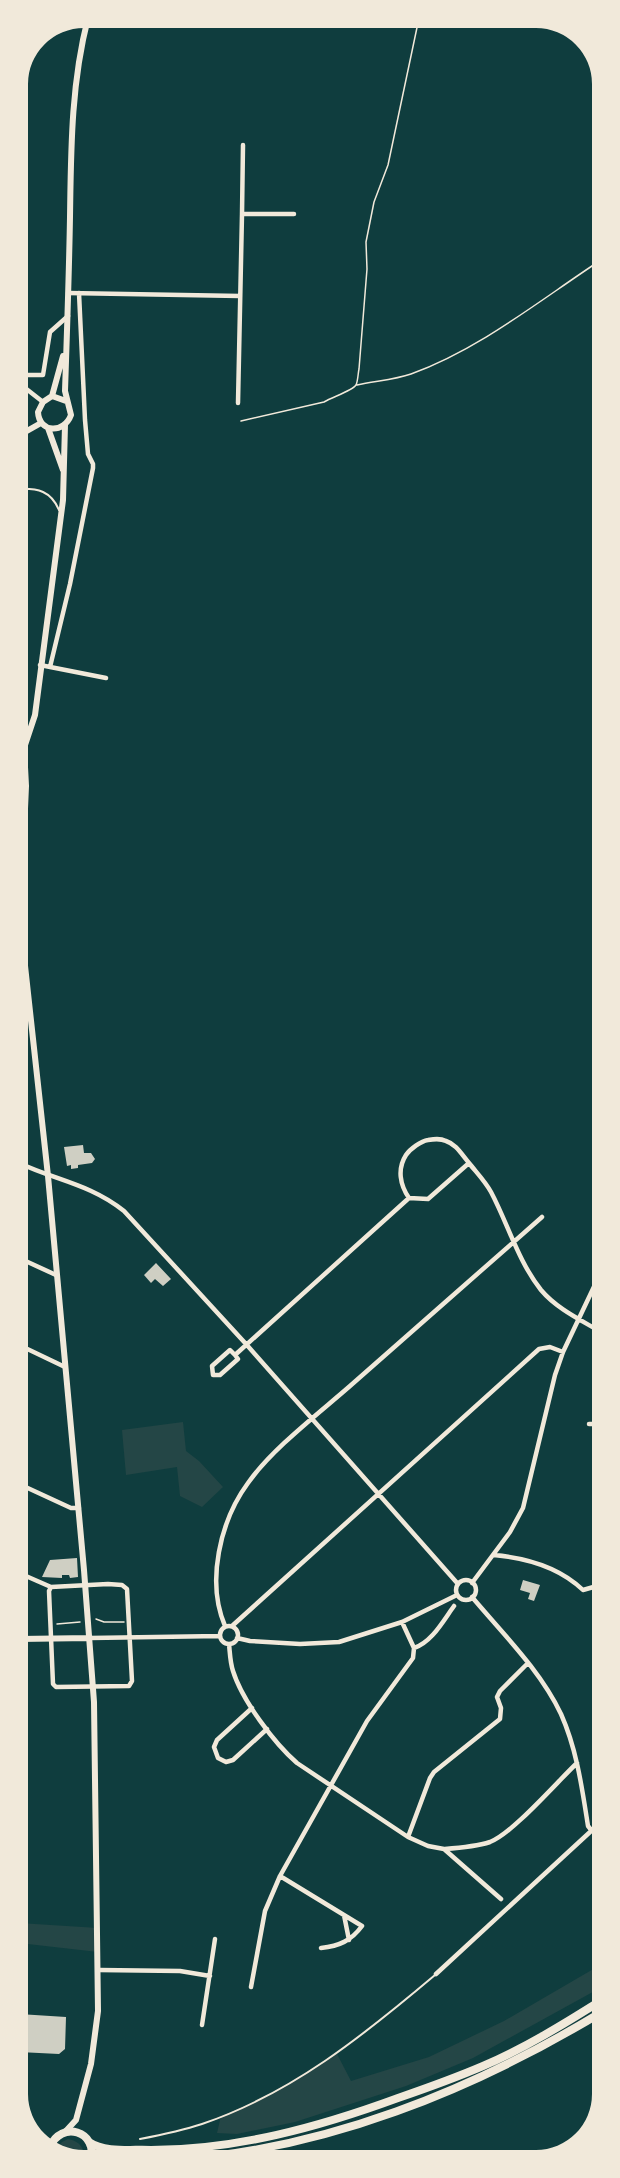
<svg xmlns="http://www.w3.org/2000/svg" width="620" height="2178" viewBox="0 0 620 2178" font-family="Ubuntu,sans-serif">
<rect width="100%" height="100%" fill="#0f3d3e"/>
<!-- green -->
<path fill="#244646" d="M183,1422L186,1451L199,1461L223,1487L202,1507L180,1496L177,1467L126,1475L122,1430Z
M19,1923L98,1928V1952L19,1943Z
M602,1964V1987L600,1988L473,2058L406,2086L295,2122L237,2134L217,2133L221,2116L267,2097L337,2054L351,2081L429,2057L504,2021Z
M68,2139C79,2141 86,2148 82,2160L56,2150L62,2142Z"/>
<!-- building -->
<path fill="#cfcfc3" d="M18,548L26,550L21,594H18Z
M83,1145L84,1153H91L95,1159L92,1163L78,1165V1168L71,1169V1165L67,1166L64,1147Z
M156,1263L171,1279L163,1286L155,1279L151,1283L144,1275Z
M77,1558L78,1577L70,1578L69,1575H62V1578L42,1577L50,1560Z
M523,1580L540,1585L534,1601L528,1599L530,1593L520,1590Z
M19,2014L66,2017L65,2049L59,2054L19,2052Z"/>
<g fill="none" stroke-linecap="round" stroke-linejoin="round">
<!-- path -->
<path stroke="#f1e9da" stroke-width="1.5" d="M357,385C374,381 394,380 411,374C480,349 540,300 601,260
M241,421L324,402C332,397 352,391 356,385C358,381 358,373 359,369L367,269L366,242L374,202L388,165L419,18
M96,1619L104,1622H124
M57,1624L80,1622"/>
<!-- service -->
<path stroke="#f1e9da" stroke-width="2" d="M18,489C38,488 51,491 59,510
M140,2139C161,2135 181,2131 202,2124C291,2094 364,2035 435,1975"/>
<!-- minor -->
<path stroke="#f1e9da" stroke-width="4.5" d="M242,214L243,145
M68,293L240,296
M20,384L43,402
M21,384L25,375H43L50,332L68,316
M238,403L242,214H294
M40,665L106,678
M50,667L70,584L93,468V464L88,454L85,420L79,293
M19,1163C55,1180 90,1184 124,1211L246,1344L458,1584
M469,1163L428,1199L409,1198C400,1185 397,1169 406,1155C410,1149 421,1141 428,1140C434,1139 440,1138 446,1141C456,1144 462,1155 469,1163C476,1172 485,1181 491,1192C508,1224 518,1261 541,1290C557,1309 581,1320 601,1332
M19,1258L56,1275
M19,1345L65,1367
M235,1355L238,1359L220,1375H213L212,1366L230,1350L235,1355L409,1198
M589,1424H602
M19,1484L71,1508H79
M494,1555C527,1558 559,1567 583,1590L597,1586L602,1580
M19,1573L51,1587
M456 1590a10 10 0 1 1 20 0a10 10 0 1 1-20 0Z
M472,1583L510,1532L523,1508L555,1375L563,1352L601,1272
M108,1584L122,1585L127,1589L132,1681L129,1686L56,1687L53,1684L49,1591L51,1587Z
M472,1597C503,1634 540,1670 561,1714C577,1750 582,1788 588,1826L592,1831
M225,1626C206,1582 220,1521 248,1483C272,1449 318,1414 350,1386C414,1330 478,1273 542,1217
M232,1626L539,1349L550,1347L563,1352
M220 1635a9 9 0 1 1 18 0a9 9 0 1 1-18 0Z
M90,1638L220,1636
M237,1638L250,1641L300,1644L339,1642L402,1622L457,1595
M229,1644C230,1653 230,1662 233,1671C242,1700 274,1743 297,1763L408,1837L428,1846L444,1849L501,1899
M414,1648C432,1642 443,1621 454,1606
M252,1708L217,1740L214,1747L218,1758L226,1762L233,1760L267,1729
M408,1837L430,1778L434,1772L500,1719L501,1708L497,1697L500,1691L528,1663
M444,1849C459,1848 475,1847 490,1842C513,1833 557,1782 577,1763
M280,1876L362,1926C351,1941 339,1946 321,1948
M344,1915L349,1940
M99,1970L180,1971L210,1976
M436,1974L602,1821
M251,1987L265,1911L280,1876L367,1721L413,1658L414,1648L402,1622
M202,2025L215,1939"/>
<!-- tertiary -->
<path stroke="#f1e9da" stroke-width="6" d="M52,396L63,356
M66,401L52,396L43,402L38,412C39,433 64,434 71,415L65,391C67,333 69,275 70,217C71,150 71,84 88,18
M48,428L63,470
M18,436L41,423
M19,1639L90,1638
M65,2132L76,2120L91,2064L98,2011L94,1702L84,1570L48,1176L20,920L26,786L25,767L19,763L35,715L63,500L65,425"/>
<!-- trunk -->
<path stroke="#f1e9da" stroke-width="8" d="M89,2142C105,2153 132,2149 151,2150C236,2150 319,2127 398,2098C427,2088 455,2078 483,2066C525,2048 564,2024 602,2000
M50,2147C61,2120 98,2131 91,2160
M173,2160C325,2150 473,2090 602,2012"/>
</g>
<!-- crop -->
<path d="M0 0H620V2178H0ZM84 28H536A56 56 0 0 1 592 84V2094A56 56 0 0 1 536 2150H84A56 56 0 0 1 28 2094V84A56 56 0 0 1 84 28Z" fill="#f1e9da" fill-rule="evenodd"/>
</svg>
